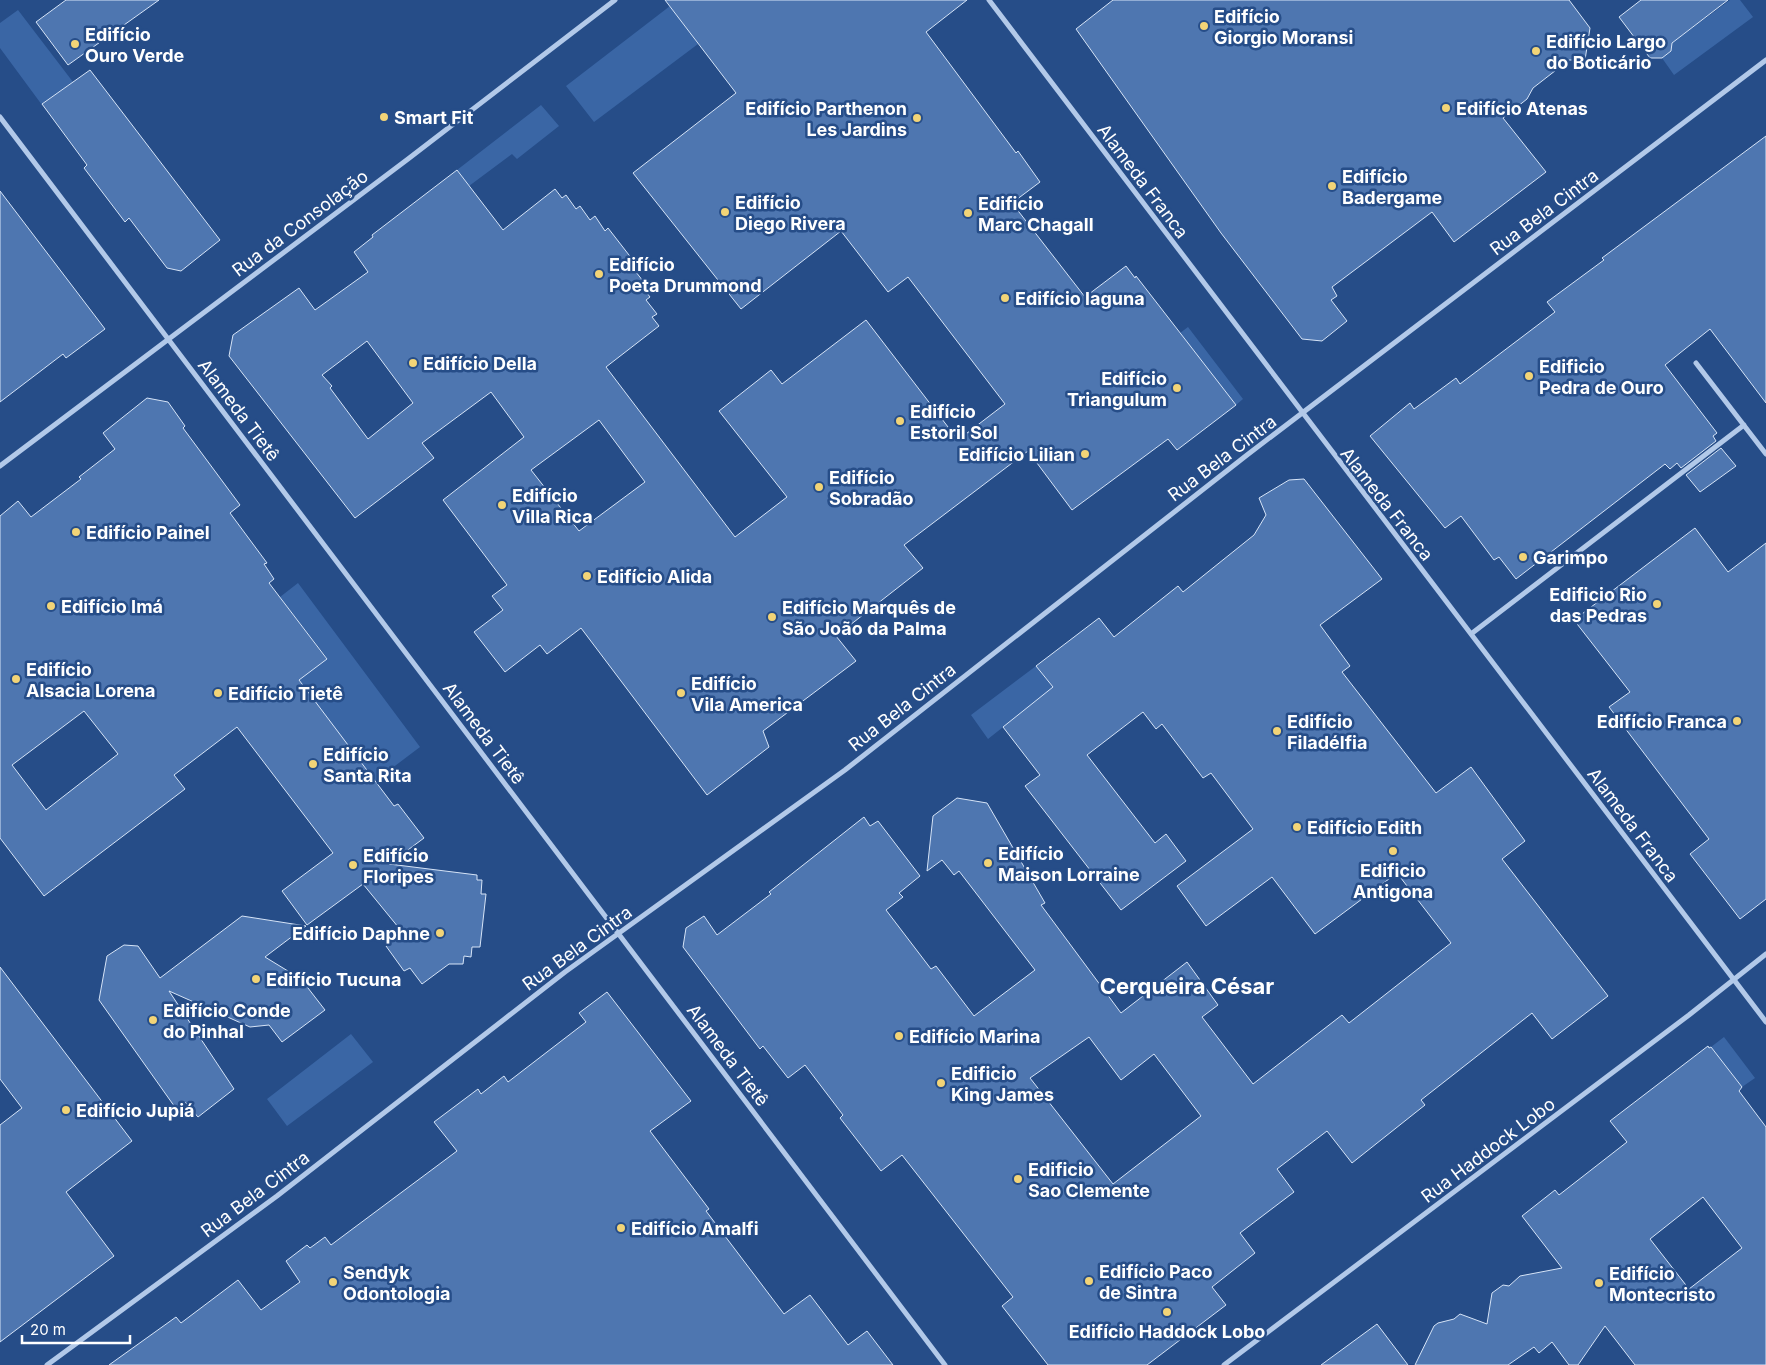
<svg xmlns="http://www.w3.org/2000/svg" width="1766" height="1365" viewBox="0 0 1766 1365" font-family="Inter,sans-serif">
<rect width="100%" height="100%" fill="#264d88"/>
<!-- green -->
<path fill="#3a66a5" d="M1730,0H1740L1753,17L1674,75L1662,58L1671,51L1672,43Z
M670,6L698,44L594,122L566,86Z
M18,10L73,82L42,105L0,48V23Z
M541,105L559,126L517,159L512,154L469,186L457,170Z
M1188,327L1243,399L1236,405L1180,333Z
M298,583L420,747L375,781L297,681L327,658L280,597Z
M1036,666L1057,693L1026,709L988,739L971,715Z
M351,1034L373,1062L287,1126L267,1099Z
M1724,1037L1755,1078L1742,1087L1711,1047Z"/>
<!-- building -->
<path fill="#4e76b0" stroke="#d6e4f7" fill-rule="evenodd" d="M66,0H159L68,65L36,22Z
M665,0H967L926,32L1016,153L1018,151L1040,182L1012,203L1085,297L1126,266L1135,278L1136,276L1236,405L1177,450L1168,439L1072,510L1028,451L904,545L923,568L836,636L856,661L763,731L769,747L707,795L581,628L547,654L540,645L505,672L474,632L503,610L492,596L507,585L443,500L524,437L491,392L422,443L434,458L355,518L229,356L233,335L299,288L315,310L368,272L354,252L373,237L372,235L457,170L503,230L555,189L562,198L566,195L576,209L580,206L590,220L595,216L605,231L608,228L636,264L632,267L643,281L640,284L650,297L646,300L657,314L652,317L659,326L606,367L735,537L787,497L719,411L771,370L782,384L866,320L958,440L1005,404L908,277L888,292L841,231L741,309L633,173L736,93ZM367,341L413,403L368,439L330,388L332,386L322,375ZM599,420L645,482L579,531L531,470Z
M1113,0H1569L1590,28L1585,60H1569L1533,88L1527,99L1503,118L1546,172L1454,242L1432,212L1332,287L1337,296L1331,300L1347,321L1322,341L1302,339L1221,233L1076,29Z
M1641,0H1728L1672,43L1671,51L1662,58H1650L1619,17Z
M90,70L220,240L181,271L167,268L129,218L125,222L84,168L87,165L42,104Z
M1766,136V403L1710,329L1665,365L1717,433L1713,436L1716,441L1681,468L1677,463L1670,469L1665,464L1516,579L1499,557L1494,560L1461,516L1445,528L1370,436L1410,403L1414,409L1456,378L1460,384L1555,312L1547,302L1604,260L1602,258Z
M0,191L105,329L66,358L63,354L0,402Z
M147,398L168,402L185,426L183,428L240,505L230,513L267,563L264,564L274,579L269,583L327,659L299,680L394,806L398,804L424,838L389,864L477,875V880H482L481,894H486L480,947H472L471,957L464,956L463,964H449L422,984L410,968L404,971L386,946L403,933L363,884L307,925L282,891L333,853L237,727L174,775L185,789L44,896L0,838V516L18,501L31,517L81,479L79,477L115,449L103,433ZM84,711L118,754L46,810L12,765Z
M1721,448L1736,466L1700,492L1686,475Z
M1304,479L1382,579L1320,625L1350,666L1342,672L1436,793L1471,767L1525,841L1502,859L1608,996L1552,1039L1532,1013L1421,1100L1425,1105L1352,1163L1327,1131L1277,1169L1294,1192L1240,1233L1255,1253L1212,1287L1226,1305L1147,1365H1048L1002,1306L1013,1297L902,1155L881,1171L840,1118L843,1115L805,1065L788,1078L763,1046L760,1049L683,947L686,928L704,916L717,935L771,894L769,892L864,817L870,826L878,821L920,876L899,893L903,897L886,910L931,969L936,966L974,1016L1035,970L959,871L954,875L942,860L927,871L933,816L957,798L987,803L1045,903L1041,905L1121,1013L1187,962L1218,1005L1202,1017L1253,1084L1342,1015L1349,1023L1451,943L1397,873L1315,934L1272,877L1206,926L1177,886L1253,829L1211,773L1203,778L1162,724L1156,729L1143,712L1087,755L1155,843L1166,834L1186,861L1121,910L1025,786L1040,775L1003,727L1053,687L1036,666L1099,618L1114,637L1178,586L1183,592L1254,535L1266,515L1259,498L1289,480ZM1089,1037L1121,1080L1154,1054L1201,1116L1113,1184L1030,1078Z
M1695,528L1728,572L1766,543V899L1740,919L1690,854L1709,839L1609,707L1630,692L1574,620Z
M242,916L306,926L265,957L301,979L325,1010L282,1042L269,1025L250,1027L169,991L234,1089L198,1117L185,1102L177,1110L99,1000L107,956L124,945L138,946L160,978Z
M0,967L132,1141L66,1192L114,1256L0,1342V1125L22,1108L0,1079Z
M607,992L691,1101L650,1131L709,1209L706,1211L784,1314L810,1295L848,1345L867,1331L893,1365H109L176,1317L181,1323L238,1280L261,1310L300,1282L286,1261L307,1245L310,1248L325,1237L331,1245L457,1151L434,1122L478,1089L481,1094L504,1076L508,1082L586,1022L579,1013Z
M1708,1046L1709,1048L1711,1047L1742,1087L1739,1091L1766,1127V1365H1635L1605,1326L1578,1365H1569L1552,1342L1539,1353L1534,1347L1508,1365H1415L1434,1326L1438,1323L1454,1319L1460,1314L1487,1324L1492,1293L1503,1285L1509,1286L1520,1276L1562,1268L1522,1216L1555,1190L1559,1195L1627,1142L1610,1121ZM1703,1197L1742,1248L1689,1289L1650,1239Z
M1377,1324L1408,1365H1321Z"/>
<g fill="none" stroke-linecap="round" stroke-linejoin="round">
<!-- minor -->
<path stroke="#b2c9e9" stroke-width="5" d="M989,0C1246,342 1506,682 1766,1022
M0,117L945,1365
M1696,363L1766,454
M0,466L408,159L615,0
M1471,634L1744,425
M47,1365L277,1196L565,972L845,770L1247,455L1766,60
M1224,1365L1689,1015L1766,954"/>
</g>
<!-- markers -->
<g fill="#f2d477" stroke="#264d88" stroke-width="2">
<circle cx="1204" cy="26" r="5"/>
<circle cx="75" cy="44" r="5"/>
<circle cx="1536" cy="51" r="5"/>
<circle cx="1446" cy="108" r="5"/>
<circle cx="384" cy="117" r="5"/>
<circle cx="917" cy="118" r="5"/>
<circle cx="1332" cy="186" r="5"/>
<circle cx="725" cy="212" r="5"/>
<circle cx="968" cy="213" r="5"/>
<circle cx="599" cy="274" r="5"/>
<circle cx="1005" cy="298" r="5"/>
<circle cx="413" cy="363" r="5"/>
<circle cx="1529" cy="376" r="5"/>
<circle cx="1177" cy="388" r="5"/>
<circle cx="900" cy="421" r="5"/>
<circle cx="1085" cy="454" r="5"/>
<circle cx="819" cy="487" r="5"/>
<circle cx="502" cy="505" r="5"/>
<circle cx="76" cy="532" r="5"/>
<circle cx="1523" cy="557" r="5"/>
<circle cx="587" cy="576" r="5"/>
<circle cx="1657" cy="604" r="5"/>
<circle cx="51" cy="606" r="5"/>
<circle cx="772" cy="617" r="5"/>
<circle cx="16" cy="679" r="5"/>
<circle cx="218" cy="693" r="5"/>
<circle cx="681" cy="693" r="5"/>
<circle cx="1737" cy="721" r="5"/>
<circle cx="1277" cy="731" r="5"/>
<circle cx="313" cy="764" r="5"/>
<circle cx="1297" cy="827" r="5"/>
<circle cx="1393" cy="851" r="5"/>
<circle cx="988" cy="863" r="5"/>
<circle cx="353" cy="865" r="5"/>
<circle cx="440" cy="933" r="5"/>
<circle cx="256" cy="979" r="5"/>
<circle cx="153" cy="1020" r="5"/>
<circle cx="899" cy="1036" r="5"/>
<circle cx="941" cy="1083" r="5"/>
<circle cx="66" cy="1110" r="5"/>
<circle cx="1018" cy="1179" r="5"/>
<circle cx="621" cy="1228" r="5"/>
<circle cx="1089" cy="1281" r="5"/>
<circle cx="333" cy="1282" r="5"/>
<circle cx="1599" cy="1283" r="5"/>
<circle cx="1167" cy="1312" r="5"/>
</g>
<g text-anchor="middle" dominant-baseline="central" stroke-width="5" stroke-linejoin="round" paint-order="stroke">
<!-- poi labels -->
<g font-size="18" font-weight="bold" fill="#fff" stroke="#264d88" text-anchor="start">
<text x="1214" y="16">Edifício<tspan x="1214" dy="21">Giorgio Moransi</tspan></text>
<text x="85" y="34">Edifício<tspan x="85" dy="21">Ouro Verde</tspan></text>
<text x="1546" y="41">Edifício Largo<tspan x="1546" dy="21">do Boticário</tspan></text>
<text x="907" y="108" text-anchor="end">Edifício Parthenon<tspan x="907" dy="21">Les Jardins</tspan></text>
<text x="1456" y="108">Edifício Atenas</text>
<text x="394" y="117">Smart Fit</text>
<text x="1342" y="176">Edifício<tspan x="1342" dy="21">Badergame</tspan></text>
<text x="735" y="202">Edifício<tspan x="735" dy="21">Diego Rivera</tspan></text>
<text x="978" y="203">Edificio<tspan x="978" dy="21">Marc Chagall</tspan></text>
<text x="609" y="264">Edifício<tspan x="609" dy="21">Poeta Drummond</tspan></text>
<text x="1015" y="298">Edifício laguna</text>
<text x="423" y="363">Edifício Della</text>
<text x="1539" y="366">Edificio<tspan x="1539" dy="21">Pedra de Ouro</tspan></text>
<text x="1167" y="378" text-anchor="end">Edifício<tspan x="1167" dy="21">Triangulum</tspan></text>
<text x="910" y="411">Edifício<tspan x="910" dy="21">Estoril Sol</tspan></text>
<text x="1075" y="454" text-anchor="end">Edifício Lilian</text>
<text x="829" y="477">Edifício<tspan x="829" dy="21">Sobradão</tspan></text>
<text x="512" y="495">Edifício<tspan x="512" dy="21">Villa Rica</tspan></text>
<text x="86" y="532">Edifício Painel</text>
<text x="1533" y="557">Garimpo</text>
<text x="597" y="576">Edifício Alida</text>
<text x="1647" y="594" text-anchor="end">Edificio Rio<tspan x="1647" dy="21">das Pedras</tspan></text>
<text x="61" y="606">Edifício Imá</text>
<text x="782" y="607">Edifício Marquês de<tspan x="782" dy="21">São João da Palma</tspan></text>
<text x="26" y="669">Edifício<tspan x="26" dy="21">Alsacia Lorena</tspan></text>
<text x="691" y="683">Edifício<tspan x="691" dy="21">Vila America</tspan></text>
<text x="228" y="693">Edifício Tietê</text>
<text x="1287" y="721">Edifício<tspan x="1287" dy="21">Filadélfia</tspan></text>
<text x="1727" y="721" text-anchor="end">Edifício Franca</text>
<text x="323" y="754">Edifício<tspan x="323" dy="21">Santa Rita</tspan></text>
<text x="1307" y="827">Edifício Edith</text>
<text x="998" y="853">Edifício<tspan x="998" dy="21">Maison Lorraine</tspan></text>
<text x="363" y="855">Edifício<tspan x="363" dy="21">Floripes</tspan></text>
<text x="1393" y="870" text-anchor="middle">Edificio<tspan x="1393" dy="21">Antigona</tspan></text>
<text x="430" y="933" text-anchor="end">Edifício Daphne</text>
<text x="266" y="979">Edifício Tucuna</text>
<text x="163" y="1010">Edifício Conde<tspan x="163" dy="21">do Pinhal</tspan></text>
<text x="909" y="1036">Edifício Marina</text>
<text x="951" y="1073">Edificio<tspan x="951" dy="21">King James</tspan></text>
<text x="76" y="1110">Edifício Jupiá</text>
<text x="1028" y="1169">Edificio<tspan x="1028" dy="21">Sao Clemente</tspan></text>
<text x="631" y="1228">Edifício Amalfi</text>
<text x="1099" y="1271">Edifício Paco<tspan x="1099" dy="21">de Sintra</tspan></text>
<text x="343" y="1272">Sendyk<tspan x="343" dy="21">Odontologia</tspan></text>
<text x="1609" y="1273">Edifício<tspan x="1609" dy="21">Montecristo</tspan></text>
<text x="1167" y="1331" text-anchor="middle">Edifício Haddock Lobo</text>
</g>
<!-- street labels -->
<g font-size="18" fill="#fff" stroke="#264d88">
<text transform="translate(1143 181) rotate(53)">Alameda Franca</text>
<text transform="translate(1544 212) rotate(-37)">Rua Bela Cintra</text>
<text transform="translate(300 223) rotate(-37)">Rua da Consolação</text>
<text transform="translate(239 410) rotate(53)">Alameda Tietê</text>
<text transform="translate(1222 458) rotate(-37)">Rua Bela Cintra</text>
<text transform="translate(1387 504) rotate(52)">Alameda Franca</text>
<text transform="translate(902 707) rotate(-38)">Rua Bela Cintra</text>
<text transform="translate(484 733) rotate(53)">Alameda Tietê</text>
<text transform="translate(1633 825) rotate(53)">Alameda Franca</text>
<text transform="translate(577 948) rotate(-36)">Rua Bela Cintra</text>
<text transform="translate(728 1055) rotate(53)">Alameda Tietê</text>
<text transform="translate(1488 1150) rotate(-37)">Rua Haddock Lobo</text>
<text transform="translate(255 1194) rotate(-37)">Rua Bela Cintra</text>
</g>
<!-- district labels -->
<g font-size="22" font-weight="bold" fill="#fff" stroke="#264d88">
<text x="1187" y="986">Cerqueira César</text>
</g>
</g>
<!-- scale -->
<path d="M22 1335v8h108v-8" fill="none" stroke="#ffffff" stroke-width="2.5"/>
<text x="30" y="1335" font-size="15" fill="#ffffff" stroke="#264d88" stroke-width="4" paint-order="stroke">20 m</text>
</svg>
